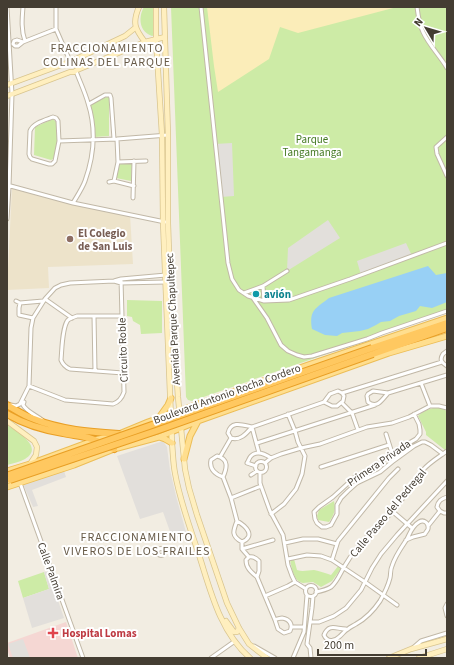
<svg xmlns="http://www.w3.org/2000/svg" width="454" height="665" viewBox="0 0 454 665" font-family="'Source Sans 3',sans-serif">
<rect width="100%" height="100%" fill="#f2ede2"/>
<!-- education -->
<path fill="#ede3ca" d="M12,188L130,215L133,264L48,267L49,288L7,290Z"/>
<!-- medical -->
<path fill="#f5d7d3" d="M66,622L78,658H10L7,649V643Z"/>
<!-- green -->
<path fill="#cdeba6" d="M144,7H154L155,35L152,36C139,32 138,17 144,7Z
M171,7H447V312L192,401L188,400L186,397Z
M109,96V136L94,137L93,116L90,104Z
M53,119L56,122L59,140L53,159L51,160L34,155L35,127Z
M120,162H132L131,181L116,178Z
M127,300L162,301V333L141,334L140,325L133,321L132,317L127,316Z
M433,408H440L447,411V449L445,450L426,435V432L418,416L424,411Z
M7,425C16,431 45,447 25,459C20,462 13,463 7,465Z
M334,501C336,510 334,515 329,522L318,520L317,516L319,510Z
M294,559L297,570C303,572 308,570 314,570C320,571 325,573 331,575L339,565L342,567L332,581L321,587L313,582C310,582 306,583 303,583C293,581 292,568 290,560Z
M44,572L49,589L23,598L18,581Z"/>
<!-- sand -->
<path fill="#fbedb9" d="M207,7H397L298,33L280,27L269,59L218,92L214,66Z"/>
<!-- parking -->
<path fill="#e2dfdb" d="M232,143L234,196L221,197L215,144Z
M328,220L340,238L287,271L288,248Z
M406,243L412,256L361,275L357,261Z
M163,441L167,447L170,470L176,496L186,532L172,537L163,512L140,519L117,456Z
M64,471L66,477L32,490L38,506L33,507L23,484Z
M48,571L64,618L32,628L23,598L49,589L44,572Z
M23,639L30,658H13L8,644Z"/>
<!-- water -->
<path fill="#98d0f5" d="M428,266L436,275L447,273V302L432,308L420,306L416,311L399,316L390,321L381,322L376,325L368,329L360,331L342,333L337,336L325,335L312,329C309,310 315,309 329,298Z"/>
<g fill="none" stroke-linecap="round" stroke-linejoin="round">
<!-- street casing -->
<g stroke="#c1b8a7" stroke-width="5">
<path id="street" d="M7,7L12,94L9,187L7,219
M23,7C22,19 21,30 25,41
M56,7V29L70,61
M201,7L228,263L232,279L239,290L248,296L264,301L289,300L350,279L447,243
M417,7C418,15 419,24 423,32C429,45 440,56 447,68
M23,42L17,40L14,41L13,44L15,46H18L23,42L56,29
M89,104L105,95H110L111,98L114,139
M53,117L56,118L58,121L59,141L55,161L52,164H49L32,159L30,157L29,154L30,131C33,123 45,120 53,117Z
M447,137L436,147L437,154L447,176
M59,141L117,139L168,135
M118,162L146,161
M114,181L118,162L117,139
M109,182L114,181L134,186
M7,185L73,203L165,222
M133,198L134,161
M73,203C77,196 82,189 85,181C94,156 96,128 88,103C85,92 80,82 76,71
M114,281L121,283L166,282
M263,286L264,301
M244,293L263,286L287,271
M253,298L267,318L281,345L288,351L297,355L304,357L312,356L367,339L382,333L447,311
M45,299L72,318
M16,301L20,303L43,301
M20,303L19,308V315L33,318
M94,316L95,371
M122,316H77C74,317 71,318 68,320C62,327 62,350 61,360C63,365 65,367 70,369L123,373
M447,351L443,354C439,360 442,363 447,366
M421,383L430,406
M29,386L65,400L113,404C119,402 122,398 124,392L121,279
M342,393L442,362
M388,393C382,400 377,409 368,402L367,396L368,394L373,391L388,393L447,375
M24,402L23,405C27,412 36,415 42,420
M324,402L332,406H337L343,401L344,396L342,393
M324,402L330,394L338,391L342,393
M342,403L352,413L358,430
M11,405L16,406L20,404L29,386L31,328L33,318L45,299L55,288L61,285L70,283L114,281L121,279L166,275
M414,414L419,424L420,430V434L416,439L392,453L376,467L356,476L333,497L319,507L314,512L315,519L317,523L322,527H326L331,525L337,514V505L341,498L348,491L357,483L380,472L392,462L414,446L422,442H425L431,445L443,454
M252,427L259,453
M386,434L392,453
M231,438C240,441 246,434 252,427L324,402
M231,438L228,433C231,420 243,425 252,427
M257,443L375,405
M217,456C229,459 227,468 223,477C215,474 209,469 211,460Z
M220,457L231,438
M255.5 467a5.5 5.5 0 1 1 11 0a5.5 5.5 0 1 1-11 0Z
M265,463L271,458L281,454L301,448L320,444L367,427L392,423L409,417L430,406H439L447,408
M256,466L247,463C249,460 249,458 251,456C257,450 265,454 271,458
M321,467L389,445
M260,473V483L261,486L270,511L283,535L288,565L292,576L295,582L306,589
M251,475L257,471
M223,477L231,498L237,521
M20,483L83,658
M231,498L261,486
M392,511L412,528
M440,511L437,507C438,501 441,499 447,497
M440,511L444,513H447
M271,514L284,504L296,489L302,474L305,456L298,442L295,431L288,414
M237,521C246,526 256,536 242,542C231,536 233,531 237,521Z
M428,526L440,511
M242,542V549L249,557
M285,543L303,539H318L337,544
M157.5 552a3.5 3.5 0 1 1 7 0a3.5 3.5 0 1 1-7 0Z
M242,549L273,540
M288,559L307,555L321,556L332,560L365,582L397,605
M332,560L338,541L389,478L398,469
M257,577L259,571V561C256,558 253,556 249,557L246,560C246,568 251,572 257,577L275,620L278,629L284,633L290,631C293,625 290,619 282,618C281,618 276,619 275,620
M305.5 591a5.5 5.5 0 1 1 11 0a5.5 5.5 0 1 1-11 0Z
M316,592C321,591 326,590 331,587C337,582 340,574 344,567C348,560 353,553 358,547C368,534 381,524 392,512C404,499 412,483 423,470C430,462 439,457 447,451
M265,596L288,586L295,582
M447,604L445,608L447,616
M310,622H319L334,616L346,608L361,590L372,568L381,554L397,535L447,481
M292,627H304
M346,629C336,629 329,623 324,635C327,642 334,642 339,637C342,635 344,631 348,629C350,627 353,626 356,624C365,619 374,610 380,601C384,594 388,586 390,578C391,574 390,570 392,566C395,556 401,548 407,539C410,533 412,526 419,522C424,519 429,523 428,529C428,530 425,533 425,534L413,537L406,540
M254,646L275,658
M413,648L421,641L447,633
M211,658L235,641
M293,658L304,632L307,595
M311,658L310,648L307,644L312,608L313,596"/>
</g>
<!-- secondary casing -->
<g stroke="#d9c58f" stroke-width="6">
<path id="secondary" d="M139,7C132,23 135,29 145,42
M156,7V39L162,135L163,222L172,443C173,453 173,463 175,473C180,502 191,530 200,558C211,593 221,633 250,658
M164,7L168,135V223L170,281L178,397L185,469L189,488L197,515L227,603L239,628L249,644L267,658
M7,85L72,61L125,36L135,28
M7,96L70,72H74L77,70L145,42L165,37
M7,421L34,441L37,447L36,455L30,464
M226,621L234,632H237L239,628
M389,658L411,649L447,639
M419,658L447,649"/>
</g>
<!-- primary casing -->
<g stroke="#ecbd56" stroke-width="7">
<path id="primary" d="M158,419L168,405L171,398
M159,437L165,439L172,443
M184,459L190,436L198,421
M7,471L30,464L95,440L119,434L148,422L308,365L447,318
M7,487L74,465L114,449L159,437L198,421L389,353L447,336"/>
</g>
<!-- highway casing -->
<g stroke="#e99f25" stroke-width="8">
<path id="highway" d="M372,348L447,323
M373,354L447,328
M7,405C16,410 24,416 34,419C61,430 90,432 119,434
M7,414C24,424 44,430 63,433C70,435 78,435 85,437C95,439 104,445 114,449"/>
</g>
<!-- street -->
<use href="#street" stroke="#fff" stroke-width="3"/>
<!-- secondary -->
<use href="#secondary" stroke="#ffefbf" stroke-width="4.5"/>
<!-- primary -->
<use href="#primary" stroke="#ffde8e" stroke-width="5"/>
<!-- highway -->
<use href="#highway" stroke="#ffc860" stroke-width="6"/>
<!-- highway-bridge casing -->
<g stroke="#e99f25" stroke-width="8" stroke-linecap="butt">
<path id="highway-bridge" d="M9,475L372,348
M10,480L156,431L373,354"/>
</g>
<!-- highway-bridge -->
<use href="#highway-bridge" stroke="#ffc860" stroke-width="6"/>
</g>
<!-- markers -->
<circle fill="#8d6e63" stroke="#fff" stroke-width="1.5" cx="70" cy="239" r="4"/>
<circle fill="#0f9aa8" stroke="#fff" stroke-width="1.5" cx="256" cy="294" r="4"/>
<path fill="#e0444e" stroke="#fff" stroke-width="1.5" d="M51 627h4v4h4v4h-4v4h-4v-4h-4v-4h4z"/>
<g text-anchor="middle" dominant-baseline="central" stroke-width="4" stroke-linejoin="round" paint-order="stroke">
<!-- park labels -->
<g font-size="11" fill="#447922" stroke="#fff">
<text x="312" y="139">Parque<tspan x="312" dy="13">Tangamanga</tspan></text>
</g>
<!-- education labels -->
<g font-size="11" font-weight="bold" fill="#785e54" stroke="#fff" text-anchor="start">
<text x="78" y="233">El Colegio<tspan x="78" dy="13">de San Luis</tspan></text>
</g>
<!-- culture labels -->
<g font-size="11" font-weight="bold" fill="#0d838f" stroke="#fff" text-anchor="start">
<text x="264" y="294">avión</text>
</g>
<!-- street labels -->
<g font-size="11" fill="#443d32" stroke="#fff">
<text transform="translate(173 319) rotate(-93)">Avenida Parque Chapultepec</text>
<text transform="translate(123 350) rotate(-92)">Circuito Roble</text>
<text transform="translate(227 394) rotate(-20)">Boulevard Antonio Rocha Cordero</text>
<text transform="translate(379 463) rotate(-34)">Primera Privada</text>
<text transform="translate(388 513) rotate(-50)">Calle Paseo del Pedregal</text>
<text transform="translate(51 571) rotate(70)">Calle Palmira</text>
</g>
<!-- health labels -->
<g font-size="11" font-weight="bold" fill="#be3a42" stroke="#fff" text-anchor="start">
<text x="62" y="633">Hospital Lomas</text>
</g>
<!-- neighbourhood labels -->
<g font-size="12" letter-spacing="1" fill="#685b48" stroke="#fff">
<text x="107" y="48">FRACCIONAMIENTO<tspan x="107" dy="14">COLINAS DEL PARQUE</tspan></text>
<text x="137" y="537">FRACCIONAMIENTO<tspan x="137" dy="14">VIVEROS DE LOS FRAILES</tspan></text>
</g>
</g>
<!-- border -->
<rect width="454" height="665" fill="none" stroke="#443d32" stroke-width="16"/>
<!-- north arrow -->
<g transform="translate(426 28) rotate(308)" stroke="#ffffff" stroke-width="3" paint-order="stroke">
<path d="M0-3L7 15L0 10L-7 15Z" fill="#443d32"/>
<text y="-6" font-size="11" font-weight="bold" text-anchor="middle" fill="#443d32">N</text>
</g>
<!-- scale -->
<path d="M318 649v6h108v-6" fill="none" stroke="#443d32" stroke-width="2"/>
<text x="324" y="649" font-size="12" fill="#443d32" stroke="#ffffff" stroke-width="3" paint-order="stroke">200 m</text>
</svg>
